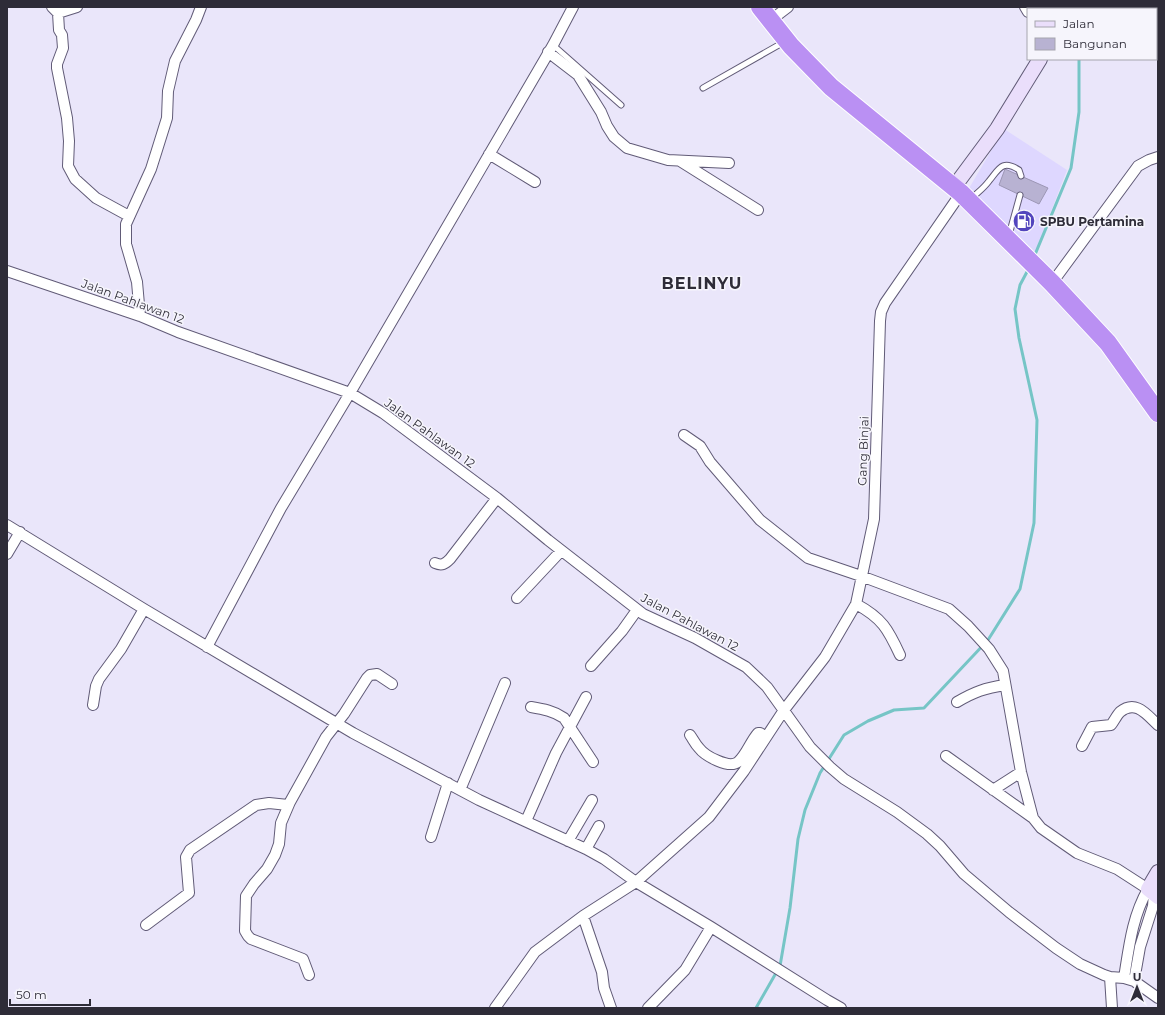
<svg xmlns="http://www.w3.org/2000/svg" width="1165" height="1015" viewBox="0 0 1165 1015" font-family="Montserrat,sans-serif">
<rect width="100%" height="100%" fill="#eae6fa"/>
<!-- built -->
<path fill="#ded7ff" d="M1004,129L1067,170L1035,253L968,190Z"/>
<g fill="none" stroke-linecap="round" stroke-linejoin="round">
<!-- stream -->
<path stroke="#76c5c6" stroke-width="3" d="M1082,9L1083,7
M1034,257L1071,168L1079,112V59
M756,1008L780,966L790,908L798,839L805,810L820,773L844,735L868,721L894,710L924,708L988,640L1020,589L1034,523L1037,420L1019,338L1015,309L1020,285L1029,268"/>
</g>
<!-- building -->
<path fill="#b8b2d2" stroke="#9c96b4" d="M1005,169L1048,188L1039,204L999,185Z"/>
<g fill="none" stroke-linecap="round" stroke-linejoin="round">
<!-- lane casing -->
<g stroke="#615b77" stroke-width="7">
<path id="lane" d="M553,45L621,105
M703,88L784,42
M971,199C977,193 984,188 989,181C999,169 1002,159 1019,170L1021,176
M1009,235L1020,195"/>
</g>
<!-- street casing -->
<g stroke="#615b77" stroke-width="12">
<path id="street" d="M52,7L58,13L77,7
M1025,7L1028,12
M58,13L59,30L62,35L63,48L57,64V68L67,118L69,141L68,166L75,179L96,198L129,216
M771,20L788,7
M548,52L578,75L601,112L607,126L614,137L627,148L668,160L729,163
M489,154L535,182
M680,161L758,210
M7,271L140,316L178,332L350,393L383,413L497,498L548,540L643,614L695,638L746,667L767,687L810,747L830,767L844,779L897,812L927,834L940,846L964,874L1009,912L1056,948L1080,964L1104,975L1110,977L1124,978L1134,981L1158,998
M1052,283L1138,166L1149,160L1158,157
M140,316L137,282L126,244V224L151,169L157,150L167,118L168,91L175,61L196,20L201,7
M684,435L700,446L710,462L760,520L808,558L861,576L949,609L968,626L989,649L1003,671L1021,772L1033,818L1041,828L1077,853L1117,869L1148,889C1132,917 1129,947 1124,978
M7,525L144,609L353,733L479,800L586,849L604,859L636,882L711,927L827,1000L841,1008
M7,554L20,532
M435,563C442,566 445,564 450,559L497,498
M517,598L561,551
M856,604C882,618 888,629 900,655
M207,647L281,508L350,393L553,45L573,7
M591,666L622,631L637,610
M957,702C974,692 985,688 1005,685
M93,705L96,686L99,679L121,649L144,609
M531,707C543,709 554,711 564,718L593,762
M690,735C693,739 695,744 699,748C705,756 729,769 738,762C747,754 750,742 758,733H760L766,737
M1082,746L1092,727L1111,725C1114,721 1117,715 1120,712C1136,699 1147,715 1158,725
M946,756L1033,818
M460,790L505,683
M993,790L1021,772
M526,821L556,753L586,697
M431,837L448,783
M568,841L592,800
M586,849L599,826
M583,916L602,972L604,988L611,1008
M146,925L189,893L186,857L190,850L256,805L269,803L288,805
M309,975L303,959L251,939L248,936L245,931L246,896L254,884L267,869L275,855L279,844L281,823L290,802L326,737L344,714L367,678L370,675L377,674L392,684
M1110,977L1112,1008
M1134,981L1140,947L1153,906L1154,894
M495,1008L535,952L583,916L636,882L709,817L744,771L784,710L825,657L856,604L874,519L880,321L881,312L885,303L961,193
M648,1008L685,970L711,927"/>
</g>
<!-- secondary casing -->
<g stroke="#615b77" stroke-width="16">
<path id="secondary" d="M1156,14H1158
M954,187L997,129L1040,59
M1158,872L1148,889L1158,897"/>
</g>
<!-- highway casing -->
<g stroke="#fff" stroke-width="20">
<path id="highway" d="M760,7L791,46L831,87L961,193L1052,283L1108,343L1158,413"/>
</g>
<!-- lane -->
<use href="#lane" stroke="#fff" stroke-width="5"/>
<!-- street -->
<use href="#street" stroke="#fff" stroke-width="10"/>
<!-- secondary -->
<use href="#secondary" stroke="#eadefb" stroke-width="14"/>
<!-- highway -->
<use href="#highway" stroke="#ba90f3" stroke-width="18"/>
</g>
<!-- icons -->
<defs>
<g id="fuel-disc" transform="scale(1.15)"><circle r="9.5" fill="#5245bd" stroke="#f6f5fc"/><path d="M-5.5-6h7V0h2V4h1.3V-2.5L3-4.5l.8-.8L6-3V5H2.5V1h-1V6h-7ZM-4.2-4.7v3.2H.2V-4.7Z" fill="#fff"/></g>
</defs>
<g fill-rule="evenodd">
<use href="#fuel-disc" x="1024" y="221"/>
</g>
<g text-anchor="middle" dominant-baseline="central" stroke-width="3" stroke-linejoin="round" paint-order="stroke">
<!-- poi labels -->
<g font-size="12" font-weight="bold" fill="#2e2c38" stroke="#f6f5fc" text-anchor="start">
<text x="1040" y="221">SPBU Pertamina</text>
</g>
<!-- street labels -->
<g font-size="12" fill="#2e2c38" stroke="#f6f5fc">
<text transform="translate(133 301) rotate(20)">Jalan Pahlawan 12</text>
<text transform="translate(430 433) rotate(36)">Jalan Pahlawan 12</text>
<text transform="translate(863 451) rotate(-88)">Gang Binjai</text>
<text transform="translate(690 622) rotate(28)">Jalan Pahlawan 12</text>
</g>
<!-- district labels -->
<g font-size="16" font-weight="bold" letter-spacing="1" fill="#2e2c38" stroke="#f6f5fc">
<text x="702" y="283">BELINYU</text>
</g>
</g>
<!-- border -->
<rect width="1165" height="1015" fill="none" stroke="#2e2c38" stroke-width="16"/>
<!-- legend -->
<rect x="1027" y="8" width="130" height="52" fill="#f6f5fc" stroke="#a6a5ae"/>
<rect x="1035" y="21" width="20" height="6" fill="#eadefb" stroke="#a6a5ae"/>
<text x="1063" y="28" font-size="12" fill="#2e2c38">Jalan</text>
<rect x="1035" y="38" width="20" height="12" fill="#b8b2d2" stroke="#a6a5ae"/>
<text x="1063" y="48" font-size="12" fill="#2e2c38">Bangunan</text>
<!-- north arrow -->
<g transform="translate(1137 987)" stroke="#f6f5fc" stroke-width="3" paint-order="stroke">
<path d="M0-3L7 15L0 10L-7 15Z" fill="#2e2c38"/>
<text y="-6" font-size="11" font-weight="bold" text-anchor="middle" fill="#2e2c38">U</text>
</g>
<!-- scale -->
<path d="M10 999v6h80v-6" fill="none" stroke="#2e2c38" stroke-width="2"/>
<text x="16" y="999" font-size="12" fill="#2e2c38" stroke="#f6f5fc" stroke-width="3" paint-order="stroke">50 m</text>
</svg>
